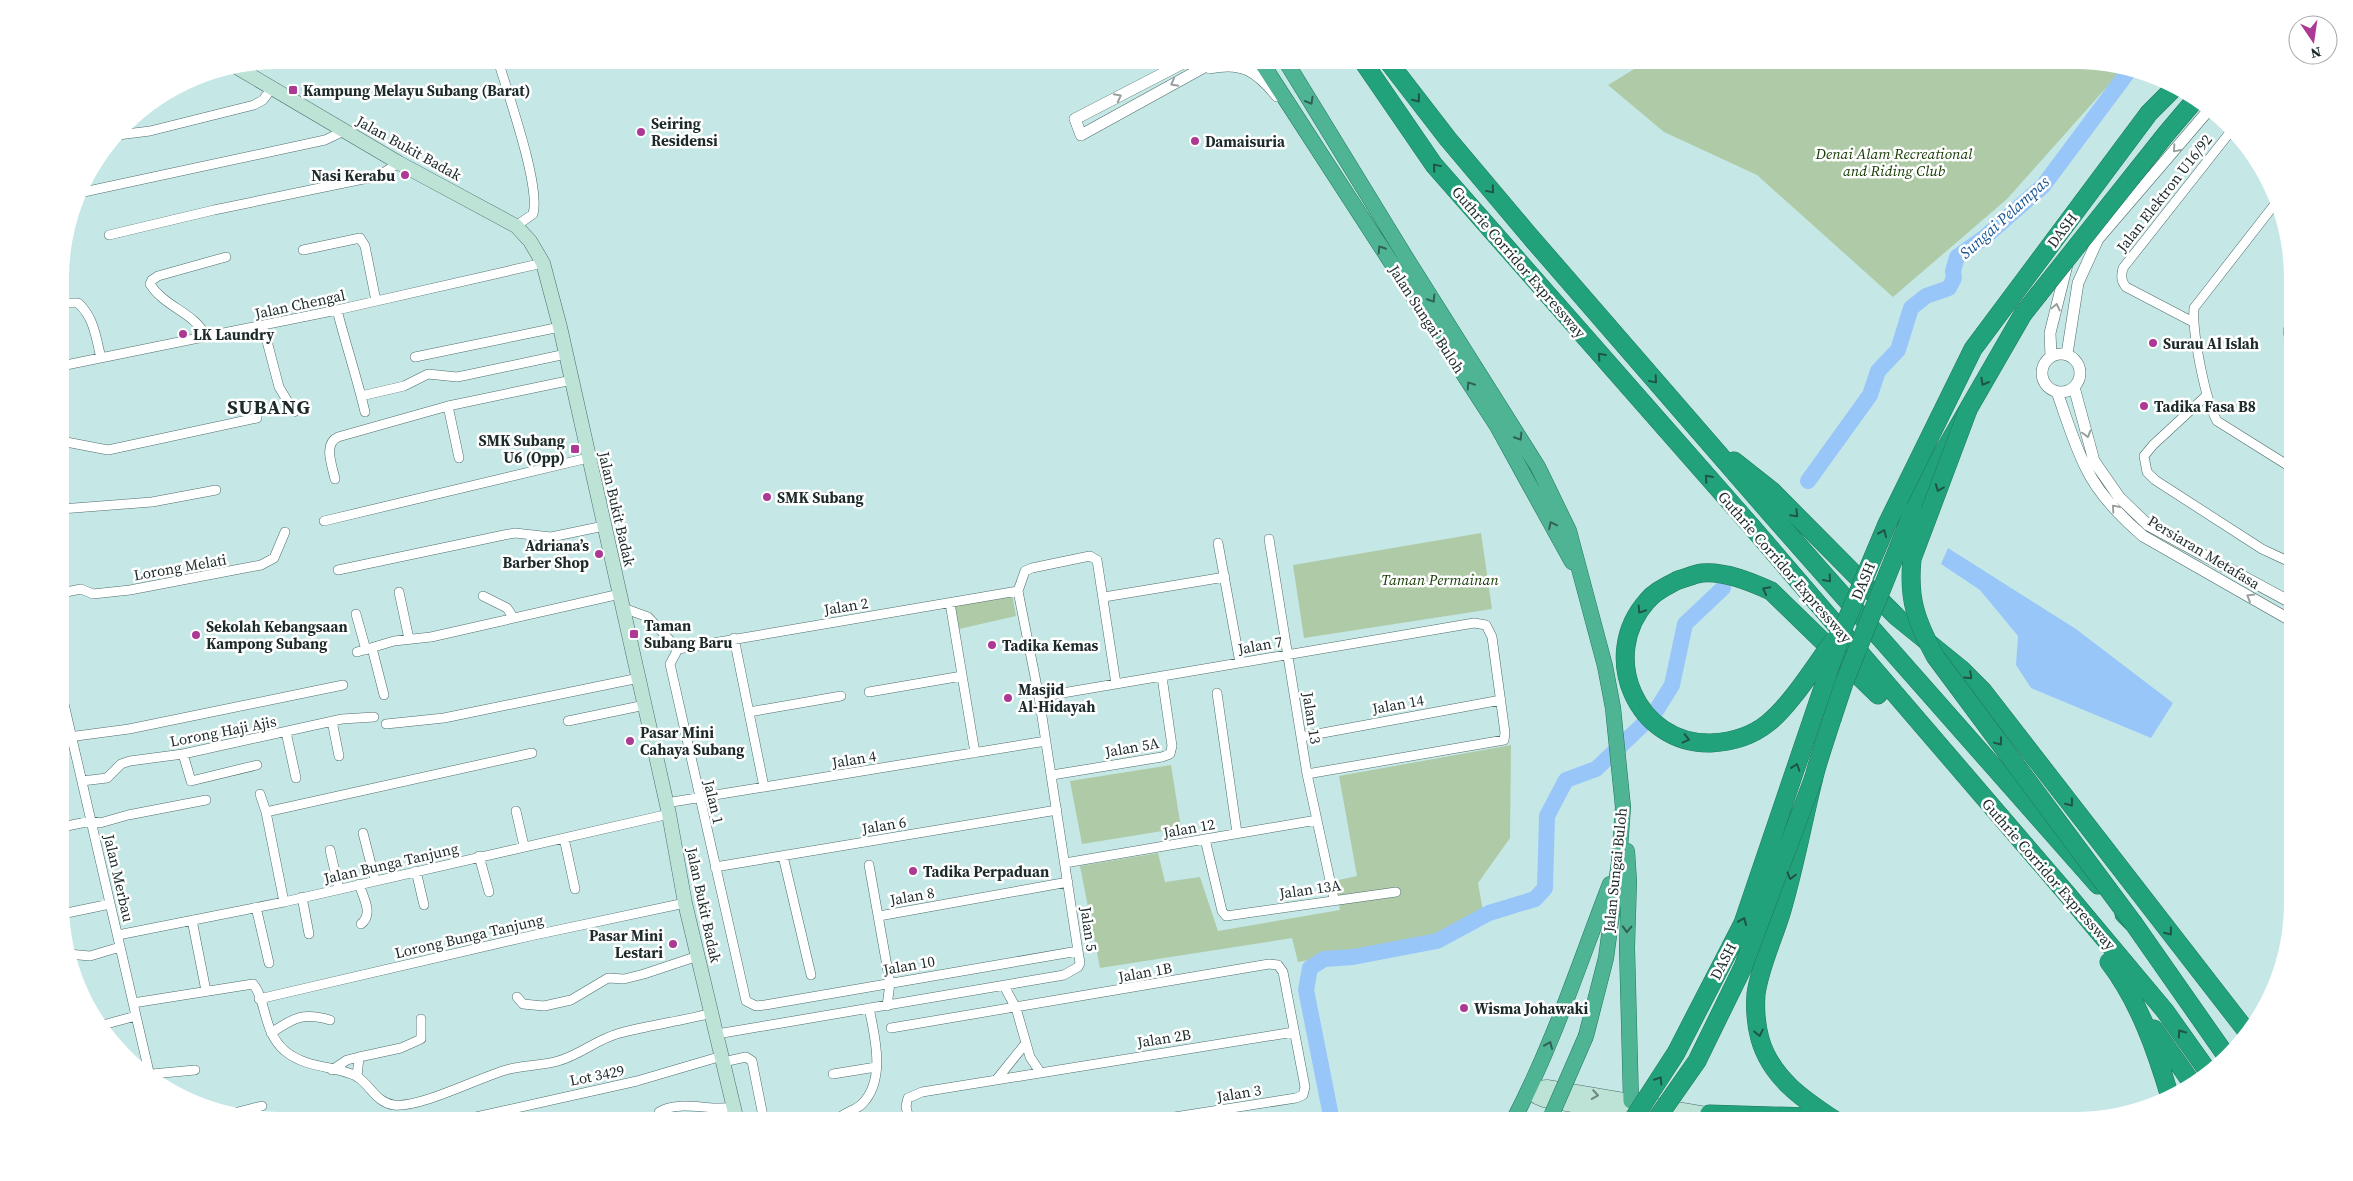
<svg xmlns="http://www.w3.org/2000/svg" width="2353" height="1181" viewBox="0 0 2353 1181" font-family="'Source Serif 4',serif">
<rect width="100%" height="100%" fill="#c5e8e7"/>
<!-- green -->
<path fill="#afcaa6" d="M1649,60H2076L2121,71L2007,199L1893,297L1757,175L1664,132L1608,85Z
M1481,533L1492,609L1304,638L1293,565Z
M1012,594L1016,616L959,629L954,605Z
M1511,745L1510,838L1478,883L1483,911L1433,937L1298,962L1292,938L1100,968L1080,866L1158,853L1165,882L1200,877L1218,931L1340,910L1334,881L1357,876L1339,776Z
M1171,765L1181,828L1082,844L1070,781Z"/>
<!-- water -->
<path fill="#99c6f9" d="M1948,548L2076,629L2173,703L2151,738L2031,688L2016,665L2018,636L1980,590L1941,564Z"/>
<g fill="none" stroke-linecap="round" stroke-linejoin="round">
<!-- river -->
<path stroke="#99c6f9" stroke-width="16" d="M1808,481L1870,395L1878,371L1898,350L1911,308L1926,296L1949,288L1954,278L1953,271L1957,257L1985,237L2043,186L2128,72
M1332,1121L1306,990L1310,968L1324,959L1353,957L1437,941L1489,913L1535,899L1545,888L1547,816L1566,780L1596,769L1654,714L1672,685L1685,624L1723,588"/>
<!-- minor casing -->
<g stroke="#4e6d6c" stroke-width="10">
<path id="minor" d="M498,60C507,92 541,186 533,214L516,226
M118,135L150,131L254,105L263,100L272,88
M79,193L325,140L344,131
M2278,200L2194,308C2192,332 2205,400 2217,421L2292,468
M109,235L214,210L378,176L399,163
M303,250L360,238L365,246L376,301
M61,303H78C94,317 96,338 101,358
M337,310C346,345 357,378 365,412
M2193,322L2126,287C2121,281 2121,276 2123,268L2231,131
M2291,325L2288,330L2291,350
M263,326L279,387L294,412
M206,337C196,313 164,307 150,284L152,280L158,276L226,257
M415,357L560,327
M61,366L337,310L543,263
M2207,395L2153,445L2144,456L2147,472L2155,480L2262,549L2292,563
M361,396L404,386L428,374L457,377L467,375L566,354
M448,406L459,458
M61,441L108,450L257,418
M335,479C332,465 323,444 338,437L448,406L572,380
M61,509L152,502L216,490
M324,521L588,458
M1269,539L1307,774L1334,899
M1218,543L1240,663
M338,570L504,535L515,533L551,537L604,526
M399,592L409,639
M61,593L81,589L93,594L130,590L261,565L274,558L285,532
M483,596L507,608L513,617
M1104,597L1225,577
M950,603L975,753
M623,608L648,617L678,649
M356,614L366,650
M734,638L764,787
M372,648L384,695
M678,649L670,664L746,1001L756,1006L765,1005L1078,951
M678,649L1018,591
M357,652L394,641L431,637L620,594
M61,691L149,1072
M869,692L962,676
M1217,693L1237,833
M1039,697L1474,623L1486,625L1492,637L1505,733L1504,740L1307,774
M749,712L841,696
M332,721L339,756
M568,721L645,705
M386,724L444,718L639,678
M286,732L296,778
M1301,737L1501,700
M61,738L129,729L343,685
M183,754L191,781L257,765
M1052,775L1162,757L1170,754L1172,746L1162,677
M82,781L107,778L121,764L130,761L183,754L342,719L374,717
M260,794L266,812L284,902
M666,803L1046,741
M516,811L524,846
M266,812L532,753
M62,827L91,821L100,823L128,815L206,800
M363,833L375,880
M564,838L575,889
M1205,839L1222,911L1226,916L1396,892
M330,850L339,889
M479,856L489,892
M783,856L811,975
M1065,863L1317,820
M869,865L890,983L887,1006
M715,867L1057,810
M416,871L424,905
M359,884C363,897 374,914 361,924
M302,897L309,934
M256,907L269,963
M62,914L110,904
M879,916L1068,882
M192,920L206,991
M118,935L284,902L669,814
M68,954L90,956L120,947
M1004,986L1016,1008L1030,1057L1040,1072
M517,997L523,1004L544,1006L571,1000L608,978L624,979L644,974L698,956
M259,999L530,936L685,903
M133,1003L253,984C267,1000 262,1031 285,1051C307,1069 334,1065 356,1076C370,1084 376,1103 394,1105C420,1108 478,1078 506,1070C523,1065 541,1066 558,1061C580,1055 597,1039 620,1033C650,1025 682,1021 712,1013
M99,1026L136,1016
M891,1028L1269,964L1278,965L1283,972L1305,1087L1303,1095L1296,1098L1149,1121
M271,1033C293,1018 303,1012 330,1020
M717,1034L1064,975L1078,967L1080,963L1078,951L1039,697L1018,591L1025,571L1032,568L1085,557L1090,556L1097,560L1116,684
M723,1062L746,1057L752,1061L764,1121
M332,1070L347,1060L359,1057
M152,1074L195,1070
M833,1074L876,1067
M357,1077L359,1057L401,1048L421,1039V1019
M997,1079L1026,1043
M238,1112L262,1106
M476,1117L637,1081L722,1056
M658,1121L659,1112C680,1099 711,1112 734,1107
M836,1121C843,1112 855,1111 862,1104C886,1080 875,1037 869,1008
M909,1121L906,1106L908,1098L922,1092L1294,1032"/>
</g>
<!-- tertiary casing -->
<g stroke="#4e6d6c" stroke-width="12">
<path id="tertiary" d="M1189,60L1075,119L1081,135L1217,60
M1210,68C1242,61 1257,71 1277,96
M2042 373a19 19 0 1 1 38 0a19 19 0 1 1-38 0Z
M2067,354L2078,283L2098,239L2207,112
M2051,356L2050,333L2067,265
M2074,387L2094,461L2119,497L2148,525L2292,603
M2057,392C2066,417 2074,444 2086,468C2099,495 2121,517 2143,536L2292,621"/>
</g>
<!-- secondary casing -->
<g stroke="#4e6d6c" stroke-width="15">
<path id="secondary" d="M238,68L399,163L516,226L530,241L543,263L560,327L669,814L685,903L737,1121
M1530,1089L1547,1087L1718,1116
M1530,1089L1537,1097L1544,1100L1664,1121"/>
</g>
<!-- trunk casing -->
<g stroke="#20785e" stroke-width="16">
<path id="trunk" d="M1260,60L1497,426L1572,562
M1285,60L1405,256L1538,467L1569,531L1605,666L1613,708L1623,807L1619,862L1606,958L1586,1036
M1627,851L1629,881L1627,947L1631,1101
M1513,1121C1553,1045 1579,964 1610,884"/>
</g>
<!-- motorway casing -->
<g stroke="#20785e" stroke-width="19">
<path id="motorway" d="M1362,60L1434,165L1752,527L2067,894L2165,1011L2209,1073
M1387,60L1448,139L1528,234L1770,513L2098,885
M1734,461L1772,491L1897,617L1961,669L1983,691L2248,1033
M1913,511L1921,491L2023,314L2038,295
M1678,580C1686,578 1694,574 1702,573C1725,571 1751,582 1771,591L1878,695
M1832,719C1826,738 1819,757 1814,777C1803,821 1795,866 1782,910C1774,938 1760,965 1756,994C1755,1009 1756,1025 1760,1039C1771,1078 1804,1100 1836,1121
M2124,914L2134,924L2227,1057
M2109,962C2139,1001 2156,1050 2170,1097
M2154,1029L2194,1086
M1709,1114L1809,1117"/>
</g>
<!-- minor -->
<use href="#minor" stroke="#fff" stroke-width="9"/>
<!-- tertiary -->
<use href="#tertiary" stroke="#fff" stroke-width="11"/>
<!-- secondary -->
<use href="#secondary" stroke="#bde3d7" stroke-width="14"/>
<!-- trunk -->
<use href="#trunk" stroke="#4eb494" stroke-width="15"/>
<!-- motorway -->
<use href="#motorway" stroke="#22a27a" stroke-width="18"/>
<!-- trunk-bridge casing -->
<g stroke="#20785e" stroke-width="16" stroke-linecap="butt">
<path id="trunk-bridge" d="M1549,1121L1586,1036"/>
</g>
<!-- motorway-bridge casing -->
<g stroke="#20785e" stroke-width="19" stroke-linecap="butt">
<path id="motorway-bridge" d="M2038,295L2166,134L2194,101
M1968,410L1912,559C1908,599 1916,621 1935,656L2134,924
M1678,580C1667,586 1655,591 1647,601C1598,656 1637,745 1711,743C1731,742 1752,736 1768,723C1791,705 1816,664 1834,640
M1832,719L1844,683L1913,511
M1632,1121L1676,1053L1743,923L1844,626L1887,524L1973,349L2149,113L2176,86
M1655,1121L1697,1061L1743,967L1814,777"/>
</g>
<!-- trunk-bridge -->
<use href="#trunk-bridge" stroke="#4eb494" stroke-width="15"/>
<!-- motorway-bridge -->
<use href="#motorway-bridge" stroke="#22a27a" stroke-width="18"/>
</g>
<!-- one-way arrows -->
<defs><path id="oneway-chevron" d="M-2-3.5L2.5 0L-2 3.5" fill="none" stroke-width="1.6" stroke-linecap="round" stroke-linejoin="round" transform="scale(1.25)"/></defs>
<g stroke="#999f9f">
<use href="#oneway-chevron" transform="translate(1174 83) rotate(152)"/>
<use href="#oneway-chevron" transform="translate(1118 97) rotate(-27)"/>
<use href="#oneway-chevron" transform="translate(2176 149) rotate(131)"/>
<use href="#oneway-chevron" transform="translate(2056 307) rotate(-77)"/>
<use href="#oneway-chevron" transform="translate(2087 434) rotate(75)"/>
<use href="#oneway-chevron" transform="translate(2115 508) rotate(-131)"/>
<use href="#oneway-chevron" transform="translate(2250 597) rotate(-150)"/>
</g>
<g stroke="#1f5446">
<use href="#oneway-chevron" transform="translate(1417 99) rotate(52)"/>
<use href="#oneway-chevron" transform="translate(1436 167) rotate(-130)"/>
<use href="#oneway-chevron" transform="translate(1491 190) rotate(50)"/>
<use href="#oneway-chevron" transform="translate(1601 356) rotate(-131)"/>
<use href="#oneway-chevron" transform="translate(1654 380) rotate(49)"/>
<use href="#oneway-chevron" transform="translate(1984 382) rotate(120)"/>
<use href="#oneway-chevron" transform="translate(1708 478) rotate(-131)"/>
<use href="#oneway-chevron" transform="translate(1939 488) rotate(111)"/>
<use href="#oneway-chevron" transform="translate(1795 514) rotate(46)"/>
<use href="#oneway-chevron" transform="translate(1883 533) rotate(-67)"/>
<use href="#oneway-chevron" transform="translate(1828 579) rotate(49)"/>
<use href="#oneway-chevron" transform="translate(1766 590) rotate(-152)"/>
<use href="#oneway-chevron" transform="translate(1641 610) rotate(123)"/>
<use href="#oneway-chevron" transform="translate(1969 676) rotate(44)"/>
<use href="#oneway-chevron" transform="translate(1686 739) rotate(13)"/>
<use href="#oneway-chevron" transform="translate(1999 742) rotate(53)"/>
<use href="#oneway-chevron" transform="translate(1796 767) rotate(-71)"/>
<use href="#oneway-chevron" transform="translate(2070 803) rotate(52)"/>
<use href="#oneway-chevron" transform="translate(1791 876) rotate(105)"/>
<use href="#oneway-chevron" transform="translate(1743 921) rotate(-68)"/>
<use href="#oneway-chevron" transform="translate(2169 932) rotate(51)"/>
<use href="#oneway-chevron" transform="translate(1759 1033) rotate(78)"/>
<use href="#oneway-chevron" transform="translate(2181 1033) rotate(-125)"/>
<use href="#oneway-chevron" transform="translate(1659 1080) rotate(-57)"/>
</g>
<g stroke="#316154">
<use href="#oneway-chevron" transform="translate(1310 101) rotate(60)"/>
<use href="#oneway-chevron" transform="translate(1381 249) rotate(-123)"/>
<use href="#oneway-chevron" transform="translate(1432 299) rotate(58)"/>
<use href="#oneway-chevron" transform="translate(1470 385) rotate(-123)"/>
<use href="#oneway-chevron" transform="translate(1519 437) rotate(58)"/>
<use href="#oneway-chevron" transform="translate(1552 525) rotate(-116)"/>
<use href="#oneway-chevron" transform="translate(1627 929) rotate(92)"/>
<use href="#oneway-chevron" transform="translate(1549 1045) rotate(-67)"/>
</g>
<use stroke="#6d8680" href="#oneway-chevron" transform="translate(1595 1095) rotate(9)"/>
<!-- markers -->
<g fill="#ac3993" stroke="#fff" stroke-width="2">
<rect x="288" y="85" width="10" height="10" rx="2.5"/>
<circle cx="641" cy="132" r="5"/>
<circle cx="1195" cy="141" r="5"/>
<circle cx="405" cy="175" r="5"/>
<circle cx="183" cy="334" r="5"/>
<circle cx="2153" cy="343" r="5"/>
<circle cx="2144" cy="406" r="5"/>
<rect x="570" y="444" width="10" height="10" rx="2.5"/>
<circle cx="767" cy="497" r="5"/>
<circle cx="599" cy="554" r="5"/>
<rect x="629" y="629" width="10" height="10" rx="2.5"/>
<circle cx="196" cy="635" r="5"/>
<circle cx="992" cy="645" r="5"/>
<circle cx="1008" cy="698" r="5"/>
<circle cx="630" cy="741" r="5"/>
<circle cx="913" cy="871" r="5"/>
<circle cx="673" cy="944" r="5"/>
<circle cx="1464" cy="1008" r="5"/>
</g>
<g text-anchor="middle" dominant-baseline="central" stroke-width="5" stroke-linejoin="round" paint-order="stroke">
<!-- poi labels -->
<g font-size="15" font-weight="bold" fill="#1d2a2a" stroke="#fff" text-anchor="start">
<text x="303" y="90">Kampung Melayu Subang (Barat)</text>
<text x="651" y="123">Seiring<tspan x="651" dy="17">Residensi</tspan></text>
<text x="1205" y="141">Damaisuria</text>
<text x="395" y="175" text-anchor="end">Nasi Kerabu</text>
<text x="193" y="334">LK Laundry</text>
<text x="2163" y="343">Surau Al Islah</text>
<text x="2154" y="406">Tadika Fasa B8</text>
<text x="565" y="440" text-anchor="end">SMK Subang<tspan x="565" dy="17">U6 (Opp)</tspan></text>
<text x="777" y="497">SMK Subang</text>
<text x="589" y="545" text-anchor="end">Adriana’s<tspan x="589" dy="17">Barber Shop</tspan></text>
<text x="644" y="625">Taman<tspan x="644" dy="17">Subang Baru</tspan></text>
<text x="206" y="626">Sekolah Kebangsaan<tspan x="206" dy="17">Kampong Subang</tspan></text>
<text x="1002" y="645">Tadika Kemas</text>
<text x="1018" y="689">Masjid<tspan x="1018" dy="17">Al-Hidayah</tspan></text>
<text x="640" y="732">Pasar Mini<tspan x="640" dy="17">Cahaya Subang</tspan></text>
<text x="923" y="871">Tadika Perpaduan</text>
<text x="663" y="935" text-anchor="end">Pasar Mini<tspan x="663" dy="17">Lestari</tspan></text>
<text x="1474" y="1008">Wisma Johawaki</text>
</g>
<!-- street labels -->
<g font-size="15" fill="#1d2a2a" stroke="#fff">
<text transform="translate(409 148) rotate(29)">Jalan Bukit Badak</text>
<text transform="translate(2164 193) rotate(-52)">Jalan Elektron U16/92</text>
<text transform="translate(2062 230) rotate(-53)">DASH</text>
<text transform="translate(1519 262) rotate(49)">Guthrie Corridor Expressway</text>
<text transform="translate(300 304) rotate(-12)">Jalan Chengal</text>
<text transform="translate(1427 319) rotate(57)">Jalan Sungai Buloh</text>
<text transform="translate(617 509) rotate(77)">Jalan Bukit Badak</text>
<text transform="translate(2204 552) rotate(31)">Persiaran Metafasa</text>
<text transform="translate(180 567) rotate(-10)">Lorong Melati</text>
<text transform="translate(1785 567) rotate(49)">Guthrie Corridor Expressway</text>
<text transform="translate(1863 581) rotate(-67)">DASH</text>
<text transform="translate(846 606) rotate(-9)">Jalan 2</text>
<text transform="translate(1260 645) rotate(-10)">Jalan 7</text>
<text transform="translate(1398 704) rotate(-10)">Jalan 14</text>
<text transform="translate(1312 718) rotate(81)">Jalan 13</text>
<text transform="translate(223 731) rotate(-11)">Lorong Haji Ajis</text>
<text transform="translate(1132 747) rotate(-10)">Jalan 5A</text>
<text transform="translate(854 759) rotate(-9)">Jalan 4</text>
<text transform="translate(714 802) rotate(77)">Jalan 1</text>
<text transform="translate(884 825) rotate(-9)">Jalan 6</text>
<text transform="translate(1189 828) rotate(-10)">Jalan 12</text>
<text transform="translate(391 863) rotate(-13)">Jalan Bunga Tanjung</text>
<text transform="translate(1615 870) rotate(-84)">Jalan Sungai Buloh</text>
<text transform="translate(2049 874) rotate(49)">Guthrie Corridor Expressway</text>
<text transform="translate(119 878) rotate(77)">Jalan Merbau</text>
<text transform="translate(1310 889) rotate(-8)">Jalan 13A</text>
<text transform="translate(912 896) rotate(-10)">Jalan 8</text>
<text transform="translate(704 905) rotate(78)">Jalan Bukit Badak</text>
<text transform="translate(1089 929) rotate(82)">Jalan 5</text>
<text transform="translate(469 936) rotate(-13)">Lorong Bunga Tanjung</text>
<text transform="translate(1723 961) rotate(-63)">DASH</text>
<text transform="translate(909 965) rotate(-10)">Jalan 10</text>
<text transform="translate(1145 972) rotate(-10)">Jalan 1B</text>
<text transform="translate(1164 1038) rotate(-9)">Jalan 2B</text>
<text transform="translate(597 1075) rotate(-11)">Lot 3429</text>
<text transform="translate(1239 1093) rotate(-9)">Jalan 3</text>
</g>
<!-- park labels -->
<g font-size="15" font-style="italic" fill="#143900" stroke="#fff">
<text x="1894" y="153">Denai Alam Recreational<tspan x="1894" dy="17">and Riding Club</tspan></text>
<text x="1440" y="579">Taman Permainan</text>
</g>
<!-- water labels -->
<g font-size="16" font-style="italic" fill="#195793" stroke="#fff">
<text transform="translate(2004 217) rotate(-42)">Sungai Pelampas</text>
</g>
<!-- district labels -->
<g font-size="20" font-weight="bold" letter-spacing="1" fill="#1d2a2a" stroke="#fff">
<text x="269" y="407">SUBANG</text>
</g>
</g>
<!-- crop -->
<path d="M0 0H2353V1181H0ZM278 69H2075A209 209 0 0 1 2284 278V903A209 209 0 0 1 2075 1112H278A209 209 0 0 1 69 903V278A209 209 0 0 1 278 69Z" fill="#fff" fill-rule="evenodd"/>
<!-- north arrow -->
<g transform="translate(2313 40) rotate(167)"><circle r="24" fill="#ffffff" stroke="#a5aaaa"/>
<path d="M0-4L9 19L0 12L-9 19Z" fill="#ac3993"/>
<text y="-8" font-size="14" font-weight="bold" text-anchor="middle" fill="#1d2a2a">N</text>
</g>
</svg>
